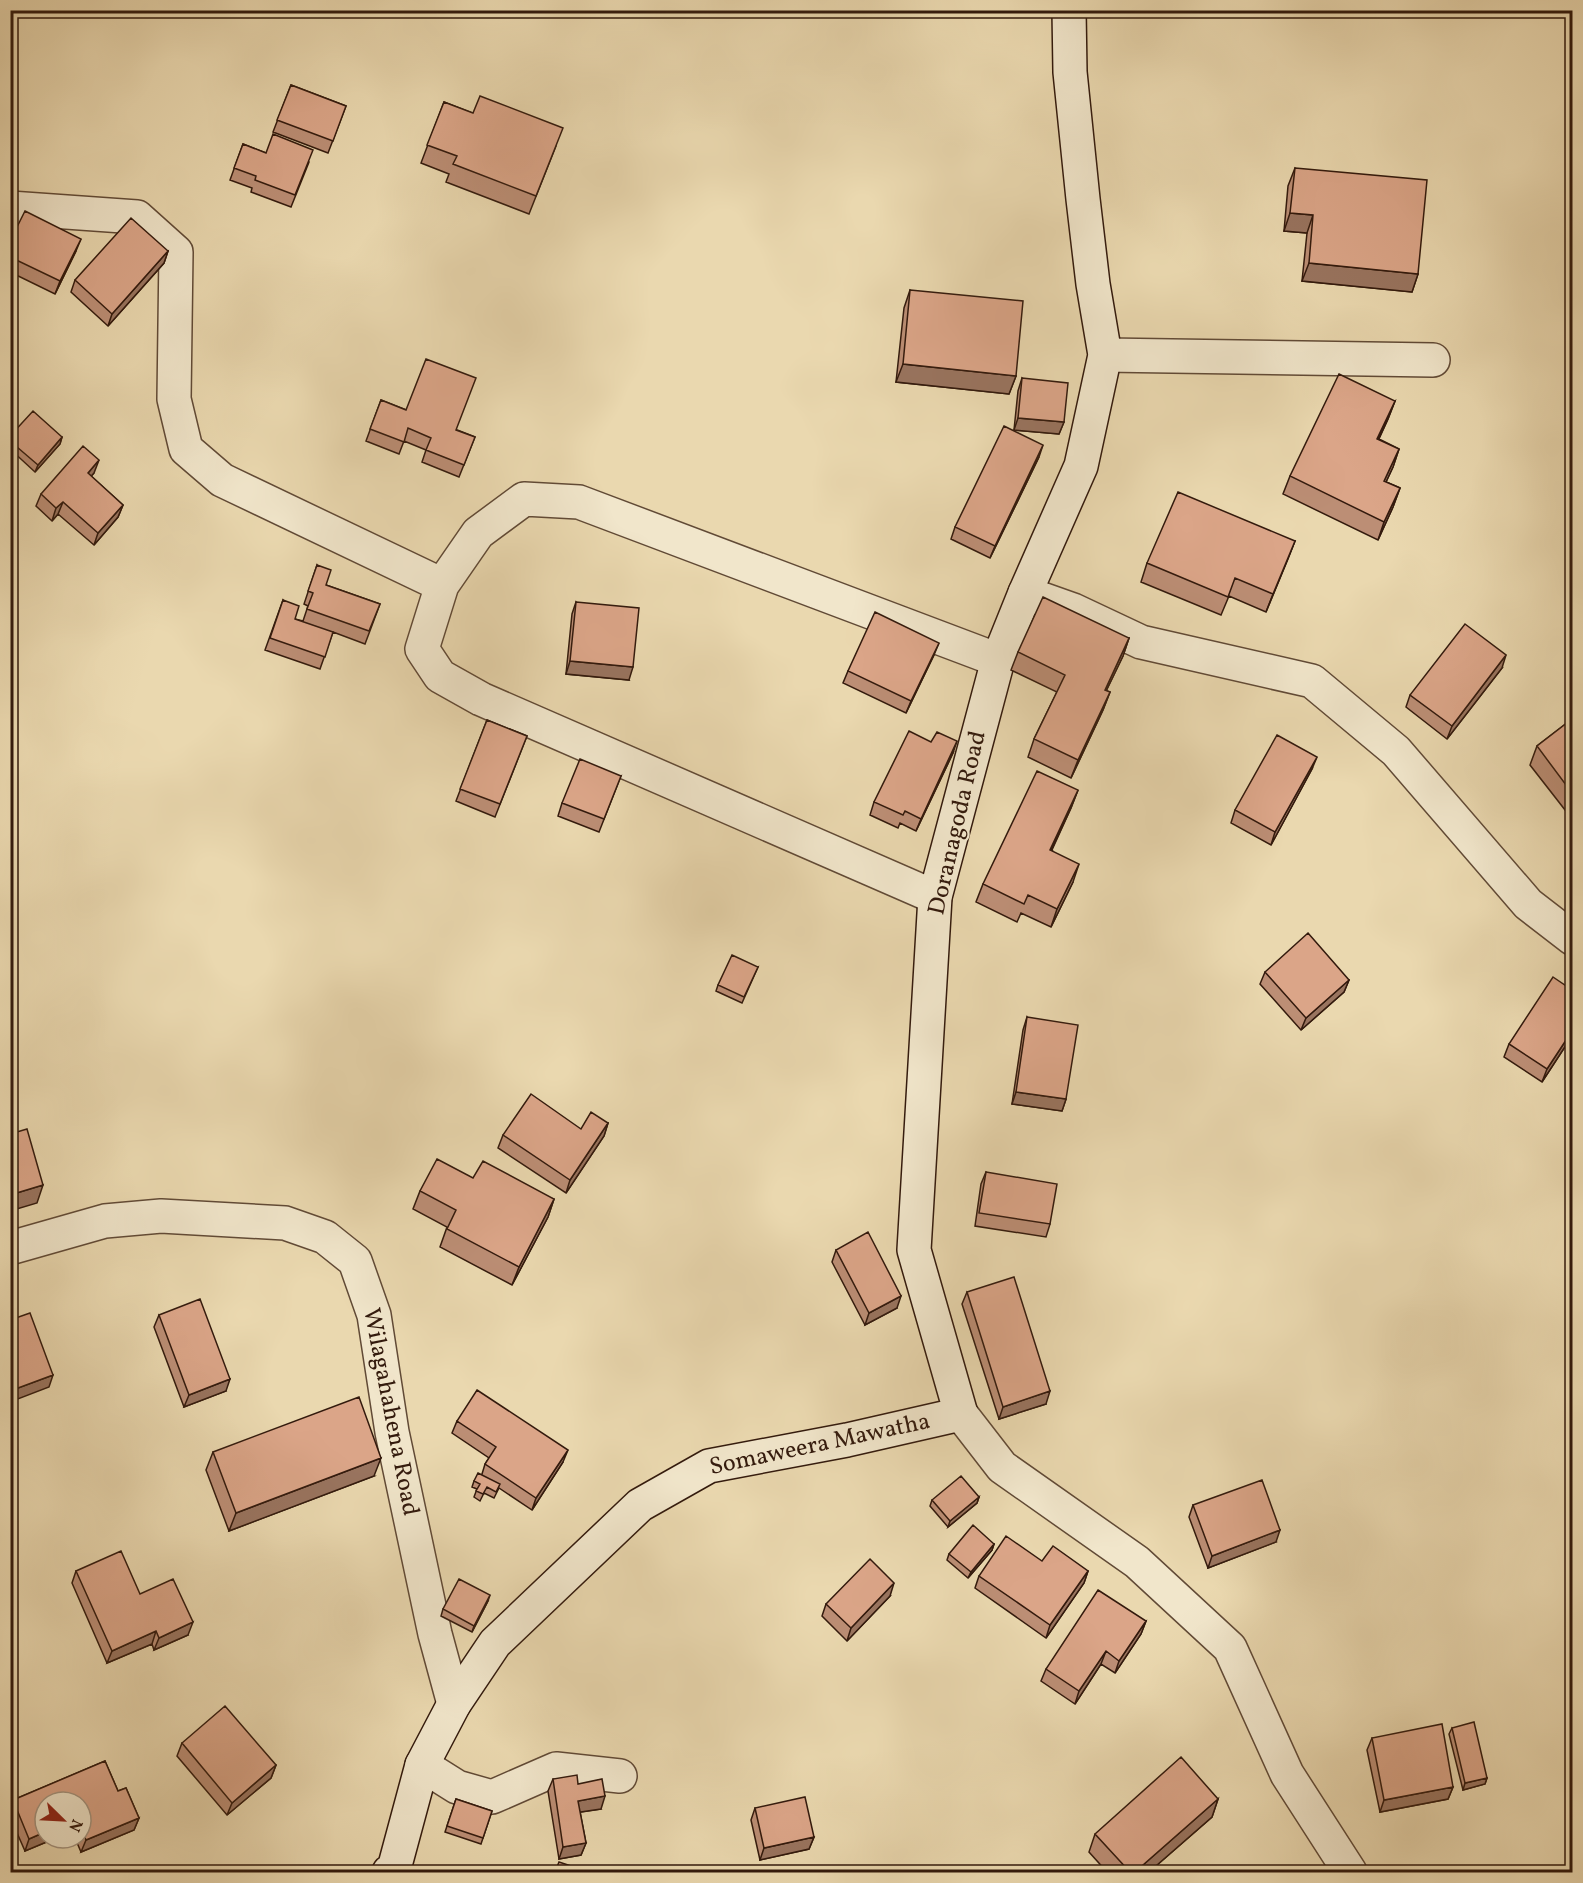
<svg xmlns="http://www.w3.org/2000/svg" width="1583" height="1883" viewBox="0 0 1583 1883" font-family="Vollkorn,serif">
<rect width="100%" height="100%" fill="#ead8af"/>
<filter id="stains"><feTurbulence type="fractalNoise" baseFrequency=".00333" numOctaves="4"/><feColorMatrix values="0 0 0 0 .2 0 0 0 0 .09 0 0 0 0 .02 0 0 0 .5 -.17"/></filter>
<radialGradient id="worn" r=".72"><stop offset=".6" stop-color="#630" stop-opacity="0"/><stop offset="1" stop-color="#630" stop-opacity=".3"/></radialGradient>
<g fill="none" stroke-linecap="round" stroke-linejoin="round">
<!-- street casing -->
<g stroke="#614a36" stroke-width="36">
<path id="street" d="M10,208L137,217L176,252L174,399L186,449L222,480L442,585L422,649L440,676L481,699L935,897
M1105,355L1433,360
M442,585L478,533L524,499L579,502L998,660
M1025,593L1073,610L1141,642L1312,681L1396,751L1528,904L1572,938
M10,1248L105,1221L161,1216L285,1223L325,1237L355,1261L374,1315L392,1432L435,1634L454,1704
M961,1414L1002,1467L1137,1562L1230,1648L1287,1774L1350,1872
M422,1765L457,1787L492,1797L556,1769L620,1776"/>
</g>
<!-- secondary casing -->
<g stroke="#331a0d" stroke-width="36">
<path id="secondary" d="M389,1872L394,1869L422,1765L454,1704L495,1643L640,1505L709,1466L847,1440L961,1414L914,1250L935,897L998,660L1025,593L1081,466L1105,355L1093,284L1083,199L1070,72L1069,10"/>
</g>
<!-- street -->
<use href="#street" stroke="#f1e6cb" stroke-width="33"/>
<!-- secondary -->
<use href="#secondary" stroke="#f1e6cb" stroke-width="33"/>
</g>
<!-- wall -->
<path fill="#bc8e75" stroke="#331a0d" stroke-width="1.5" d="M291,85L346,106L328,153L273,132Z
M444,102L556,146L529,214L446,182L449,174L421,163Z
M243,144L266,153L309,162L291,207L251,192L252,188L230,180Z
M1295,168L1418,274L1412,292L1302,281L1307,233L1284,231L1288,186Z
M10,241L76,251L55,294L10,272Z
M168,251L164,263L108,326L71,292L75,280Z
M910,290L1016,376L1009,394L896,382L904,308Z
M1022,378L1064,422L1059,434L1014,430L1018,391Z
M381,400L475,437L459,477L422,462L426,450L404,441L399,454L366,441Z
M1395,401L1388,419L1379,439L1399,449L1393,467L1386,482L1400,488L1393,507L1378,540L1283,494L1290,476Z
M10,436L62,437L60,444L35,472L10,449Z
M1039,457L990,558L951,539L955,527Z
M94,473L91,476L123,505L118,517L94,545L58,514L52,521L36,506L41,494Z
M1295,541L1266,612L1229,596L1221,615L1141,582L1147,563Z
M317,565L326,585L380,604L365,644L333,632L320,669L265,650L283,600L295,619L303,621L308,606L304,604Z
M576,602L629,680L566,674L572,614Z
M1129,638L1123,656L1106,691L1110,692L1103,710L1071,778L1028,757L1034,739L1057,692L1011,670L1018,652Z
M934,655L906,713L843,683L848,671Z
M1502,668L1447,739L1406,707L1410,695Z
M1572,719V812L1569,815L1530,765L1537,746Z
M487,720L527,736L495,817L456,801Z
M953,753L916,831L900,823L898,828L870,815L874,802Z
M1312,769L1271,845L1231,823L1235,810Z
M621,776L599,832L558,816L562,803Z
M1078,790L1071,808L1052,850L1073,882L1051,927L1021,913L1017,922L976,902L983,884Z
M758,967L742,1003L716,991L718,985Z
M1265,972L1349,980L1344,992L1301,1030L1260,984Z
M1027,1017L1066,1099L1062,1111L1012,1104L1023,1030Z
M1572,1036L1542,1082L1504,1057L1509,1044Z
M608,1123L604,1136L566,1193L498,1148L503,1135L581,1129Z
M986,1172L1050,1224L1046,1237L975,1226L981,1184Z
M473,1178L554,1199L548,1217L512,1285L440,1247L447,1227L413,1209L420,1191Z
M836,1250L897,1308L865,1325L832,1262Z
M967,1292L1046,1404L999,1419L962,1304Z
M159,1315L226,1391L184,1407L154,1327Z
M457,1421L563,1462L532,1510L499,1488L494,1498L484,1493L480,1501L474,1497L477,1489L472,1487L474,1481L482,1474L485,1464L489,1458L452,1433Z
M213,1452L374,1476L229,1531L206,1470Z
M979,1497L977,1503L948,1527L930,1506L932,1500Z
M1193,1505L1276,1542L1208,1568L1189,1517Z
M994,1544L992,1550L968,1578L947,1560L949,1554Z
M1042,1561L1088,1571L1084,1583L1046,1638L975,1588L979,1576Z
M76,1571L140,1594L188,1635L154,1650L152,1644L107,1663L72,1583Z
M890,1596L847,1641L822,1616L826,1604Z
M488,1601L472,1632L441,1616L443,1609Z
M1146,1621L1141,1634L1115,1673L1101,1664L1075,1704L1041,1681L1046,1669Z
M1452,1728L1487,1778L1485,1784L1463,1790L1449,1734Z
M1372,1738L1453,1787L1448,1799L1380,1812L1367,1750Z
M182,1743L276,1765L271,1778L227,1815L177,1756Z
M105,1761L118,1791L126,1788L139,1818L134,1830L81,1852L75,1838H81V1802H45V1838H56L25,1851L10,1817V1808L13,1800Z
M553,1779L578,1784L601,1809L580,1812L586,1843L581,1855L559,1859L548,1791Z
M456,1799L492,1811L481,1844L445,1832Z
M1218,1799L1212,1817L1149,1872H1107L1089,1852L1095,1834Z
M755,1808L814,1837L809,1849L760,1860L751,1820Z"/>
<!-- shaded-wall -->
<path fill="#99745f" stroke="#331a0d" stroke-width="1.5" d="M1290,213L1313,215L1307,233L1284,231Z
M81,239L76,251L55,294L60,281Z
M168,251L164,263L108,326L112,314Z
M1309,263L1418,274L1412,292L1302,281Z
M903,364L1016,376L1009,394L896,382Z
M1395,401L1388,419L1370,457L1377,439Z
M1018,418L1064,422L1059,434L1014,430Z
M62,437L60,444L35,472L38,465Z
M1043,445L1039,457L990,558L995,546Z
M1399,449L1393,467L1378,499L1384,481Z
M99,460L94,473L83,485L88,473Z
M1400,488L1393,507L1378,540L1384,522Z
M63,502L58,514L52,521L56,508Z
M123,505L118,517L94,545L98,533Z
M1295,541L1288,559L1266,612L1273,594Z
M1129,638L1123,656L1098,708L1105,690Z
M939,643L934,655L906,713L911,701Z
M1506,655L1502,668L1447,739L1452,726Z
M570,661L633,667L629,680L566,674Z
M1110,692L1103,710L1071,778L1078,760Z
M957,741L953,753L916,831L921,819Z
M1317,757L1312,769L1271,845L1275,832Z
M1078,790L1071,808L1043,868L1050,850Z
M1572,805V812L1569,815Z
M1079,864L1073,882L1051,927L1057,909Z
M1349,980L1344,992L1301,1030L1306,1018Z
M1572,1031V1036L1542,1082L1547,1069Z
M1016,1092L1066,1099L1062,1111L1012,1104Z
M608,1123L604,1136L566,1193L570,1180Z
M43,1185L37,1203L10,1211V1195Z
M554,1199L548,1217L512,1285L519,1267Z
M901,1296L897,1308L865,1325L869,1313Z
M53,1375L49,1387L10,1402V1391Z
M230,1379L226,1391L184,1407L189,1395Z
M1050,1391L1046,1404L999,1419L1003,1407Z
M568,1450L563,1462L532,1510L536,1498Z
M381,1458L374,1476L229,1531L236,1513Z
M979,1497L977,1503L948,1527L950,1521Z
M1280,1530L1276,1542L1208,1568L1212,1556Z
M994,1544L992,1550L968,1578L971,1572Z
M1088,1571L1084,1583L1046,1638L1050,1625Z
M894,1583L890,1596L847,1641L851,1628Z
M490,1595L488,1601L472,1632L474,1626Z
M1146,1621L1141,1634L1115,1673L1119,1661Z
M193,1622L188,1635L154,1650L159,1638Z
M156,1631L152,1644L107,1663L112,1651Z
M1106,1651L1101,1664L1075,1704L1079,1691Z
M276,1765L271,1778L227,1815L232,1803Z
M1487,1778L1485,1784L1463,1790L1465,1783Z
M1453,1787L1448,1799L1380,1812L1384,1800Z
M605,1796L601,1809L574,1813L578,1801Z
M1218,1799L1212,1817L1149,1872H1135Z
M139,1818L134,1830L81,1852L86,1840Z
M45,1832V1838H56L25,1851L29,1839Z
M814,1837L809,1849L760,1860L764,1848Z
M586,1843L581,1855L559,1859L563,1847Z"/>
<!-- building -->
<path fill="#dba588" stroke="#331a0d" stroke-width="1.5" d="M291,85L346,106L333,141L277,120Z
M480,96L563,128L536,196L453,164L457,156L427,145L444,102L473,113Z
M273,134L313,150L295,195L255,180L256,176L234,168L243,144L266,153Z
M1295,168L1427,180L1418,274L1309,263L1313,215L1290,213Z
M25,211L81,239L60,281L10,257V241Z
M131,218L168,251L112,314L75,280Z
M910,290L1023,301L1016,376L903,364Z
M426,359L476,378L456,430L475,437L464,465L426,450L431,438L408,428L404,442L370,429L381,400L406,410Z
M1339,374L1395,401L1377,439L1399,449L1384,481L1400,488L1384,522L1290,476Z
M1022,378L1068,383L1064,422L1018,418Z
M33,411L62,437L38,465L10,441V436Z
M1004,426L1043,445L995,546L955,527Z
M83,446L99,460L88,473L123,505L98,533L63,502L56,508L41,494Z
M1178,492L1295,541L1273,594L1235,578L1228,597L1147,563Z
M317,565L331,570L326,585L380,604L369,631L307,609L313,593L308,591Z
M1043,597L1129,638L1105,690L1110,692L1078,760L1034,739L1065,675L1018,652Z
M283,600L299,606L295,619L333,632L325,657L270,638Z
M576,602L639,608L633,667L570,661Z
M875,612L939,643L911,701L848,671Z
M1465,624L1506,655L1452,726L1410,695Z
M1572,719V793L1537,746Z
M487,720L527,736L500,804L460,789Z
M909,731L931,742L937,732L957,741L921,819L905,811L903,815L874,802Z
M1277,735L1317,757L1275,832L1235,810Z
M580,759L621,776L604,819L562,803Z
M1037,771L1078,790L1050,850L1079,864L1057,909L1028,895L1024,904L983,884Z
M1308,933L1349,980L1306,1018L1265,972Z
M732,955L758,967L744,997L718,985Z
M1553,977L1572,990V1031L1547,1069L1509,1044Z
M1027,1017L1078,1025L1066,1099L1016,1092Z
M531,1094L581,1129L591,1112L608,1123L570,1180L503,1135Z
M27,1129L43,1185L10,1195V1134Z
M437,1159L473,1178L483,1161L554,1199L519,1267L447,1229L456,1210L420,1191Z
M986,1172L1057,1184L1050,1224L979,1213Z
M868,1232L901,1296L869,1313L836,1250Z
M1014,1277L1050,1391L1003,1407L967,1292Z
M200,1299L230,1379L189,1395L159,1315Z
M30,1313L53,1375L10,1391V1320Z
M477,1390L568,1450L536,1498L485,1464L496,1447L457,1421Z
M359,1397L381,1458L236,1513L213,1452Z
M478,1473L500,1484L496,1492L487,1487L483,1494L476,1491L480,1484L474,1481Z
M961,1476L979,1497L950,1521L932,1500Z
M1262,1480L1280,1530L1212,1556L1193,1505Z
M973,1525L994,1544L971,1572L949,1554Z
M1006,1536L1042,1561L1053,1546L1088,1571L1050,1625L979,1576Z
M121,1551L140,1594L173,1579L193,1622L159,1638L156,1631L112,1651L76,1571Z
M870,1559L894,1583L851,1628L826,1604Z
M459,1579L490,1595L474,1626L443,1609Z
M1098,1590L1146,1621L1119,1661L1106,1651L1079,1691L1046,1669Z
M225,1706L276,1765L232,1803L182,1743Z
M1474,1722L1487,1778L1465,1783L1452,1728Z
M1442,1724L1453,1787L1384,1800L1372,1738Z
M1181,1757L1218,1799L1135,1872H1130L1095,1834Z
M105,1761L118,1791L126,1788L139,1818L86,1840L81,1828V1802H45V1832L29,1839L13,1800Z
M577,1775L578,1784L602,1779L605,1796L578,1801L586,1843L563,1847L553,1779Z
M805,1797L814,1837L764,1848L755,1808Z
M456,1799L492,1811L483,1838L447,1826Z
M559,1862L589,1872H555Z"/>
<g text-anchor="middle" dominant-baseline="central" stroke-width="4.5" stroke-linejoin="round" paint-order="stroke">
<!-- street labels -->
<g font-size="24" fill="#331a0d" stroke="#f1e6cb">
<text transform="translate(958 823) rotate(-77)">Doranagoda Road</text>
<text transform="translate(390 1412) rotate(79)">Wilagahahena Road</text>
<text transform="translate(820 1445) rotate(-12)">Somaweera Mawatha</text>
</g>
</g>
<!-- margin -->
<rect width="1583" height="1883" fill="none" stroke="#ead8af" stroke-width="36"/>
<rect x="12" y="12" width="1559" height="1859" fill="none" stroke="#331a0d" stroke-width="3"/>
<rect x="18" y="18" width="1547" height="1847" fill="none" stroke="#331a0d" stroke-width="1.5"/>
<!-- north arrow -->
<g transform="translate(63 1820) rotate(114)"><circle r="28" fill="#f1e6cb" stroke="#a5947f" stroke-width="1.5"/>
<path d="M0-4.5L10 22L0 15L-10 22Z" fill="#8f2418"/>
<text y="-9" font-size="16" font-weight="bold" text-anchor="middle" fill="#331a0d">N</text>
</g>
<rect width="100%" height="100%" filter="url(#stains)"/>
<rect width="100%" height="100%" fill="url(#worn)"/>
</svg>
